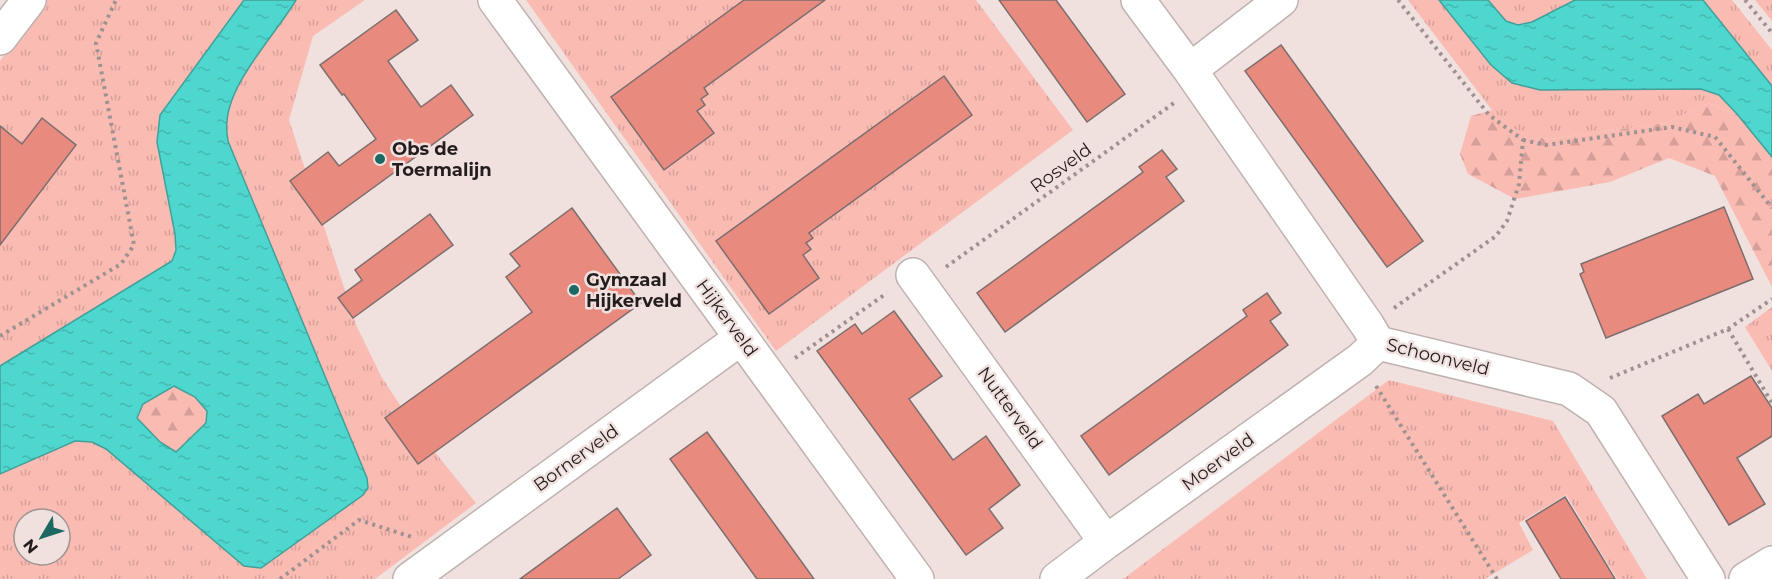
<svg xmlns="http://www.w3.org/2000/svg" width="1772" height="579" viewBox="0 0 1772 579" font-family="Montserrat,sans-serif">
<defs>
<pattern id="grass-tufts" width="24" height="20" patternUnits="userSpaceOnUse" patternTransform="scale(1.5)"><rect width="24" height="20" fill="#fabbb3"/><path d="M3 7l-1-3M5 7V3M7 7l1-3M15 17l-1-3M17 17v-4M19 17l1-3" fill="none" stroke="#d6a09a"/></pattern>
<pattern id="forest-firs" width="22" height="20" patternUnits="userSpaceOnUse" patternTransform="scale(1.5)"><rect width="22" height="20" fill="#fabbb3"/><path d="M5 1l3.5 6h-7zM16 11l3.5 6h-7z" fill="#d6a09a"/></pattern>
<pattern id="water-ripples" width="26" height="14" patternUnits="userSpaceOnUse" patternTransform="scale(1.5)"><rect width="26" height="14" fill="#4ed7ce"/><path d="M2 4q2-2 4 0t4 0M15 11q2-2 4 0t4 0" fill="none" stroke="#44b8b0"/></pattern>
</defs>
<rect width="100%" height="100%" fill="#f0e1df"/>
<!-- grass -->
<path fill="url(#grass-tufts)" fill-rule="evenodd" d="M45,0H244L231,17L171,206C174,225 178,243 172,262L0,366V61Z
M296,0H365L313,36L289,120L357,327L381,376L413,425L476,503L375,579H0V474L75,441L92,442L106,449L261,568L363,495L368,488L367,478L228,141C227,135 226,128 227,122C229,82 276,34 296,0ZM24,519H60V555H24Z
M526,0H976L1073,130L776,351Z
M1408,0H1439L1491,65L1512,83L1540,90L1701,89L1719,95L1737,114L1708,103L1666,123L1550,139L1531,137L1510,127L1492,110Z
M1488,0H1575C1557,9 1527,32 1508,21C1500,17 1494,7 1488,0Z
M1703,0H1732L1772,50V86Z
M1755,0H1772V21Z
M1772,307V371L1745,327Z
M1389,380L1553,421L1647,579H1617L1566,495L1519,523L1533,550L1485,579H1123Z"/>
<!-- forest -->
<path fill="url(#forest-firs)" d="M1708,103L1737,114L1772,157V287L1715,176L1669,158L1610,182L1515,199L1468,174L1460,154L1471,116L1492,110C1512,129 1522,136 1550,139L1666,123Z
M174,386L195,397L207,411L206,423L176,452L160,442L137,418L143,404Z"/>
<!-- water -->
<path fill="url(#water-ripples)" stroke="#41a099" stroke-width="1.5" fill-rule="evenodd" d="M244,0H296C276,34 229,82 227,122C226,128 227,135 228,141L367,478L368,488L363,495L261,568L244,566L106,449L92,442L75,441L0,474V366L172,261L176,250L175,234L157,142L160,115ZM174,386L195,397L207,411L206,423L176,452L160,442L137,418L143,404Z
M1439,0H1488L1506,21L1518,25L1532,22L1575,0H1703L1772,86V157L1737,114L1719,95L1701,89L1540,90L1512,83L1491,65Z"/>
<!-- building -->
<path fill="#e98a7f" stroke="#7c6e6d" stroke-width="1.5" d="M744,0H825L704,88L708,94L701,99L705,105L697,111L714,133L664,170L611,97Z
M999,0H1056L1125,94L1087,122Z
M396,10L418,40L388,61L421,107L451,85L473,115L322,225L290,181L328,152L339,166L376,139L344,94L342,95L320,65Z
M1281,45L1423,241L1387,267L1245,71Z
M944,76L972,115L809,233L813,238L806,243L811,249L803,255L819,278L769,314L716,241Z
M42,118L76,145L0,245V126L22,144Z
M1162,150L1177,169L1166,177L1184,201L1005,332L977,293L1143,172L1139,167Z
M1724,207L1753,279L1606,338L1580,274L1584,272L1581,264Z
M572,208L641,303L418,464L385,418L532,312L506,277L520,266L510,254Z
M430,214L453,245L353,318L338,298L362,280L355,270Z
M1267,293L1281,313L1270,321L1288,345L1109,475L1081,436L1247,316L1243,310Z
M894,311L942,376L909,399L953,460L986,436L1020,485L989,509L1003,528L966,555L817,351L855,324L862,334Z
M1751,376L1772,408V436L1737,458L1765,504L1729,525L1662,416L1698,394L1704,404Z
M707,432L783,536L814,579H757L670,459Z
M1565,497L1603,559L1615,579H1561L1526,521Z
M617,508L651,555L618,579H520Z"/>
<g fill="none" stroke-linecap="round" stroke-linejoin="round">
<!-- street casing -->
<g stroke="#c0b2b0" stroke-width="36">
<path id="street" d="M495,0L917,579
M1138,0L1190,70L1368,326L1378,343L1569,389L1601,411L1708,579
M0,38L29,0
M1190,70L1281,0
M913,275L1106,542
M410,579L741,338
M1057,579L1106,542L1360,360L1378,343
M1746,579L1772,563"/>
</g>
<!-- path -->
<path stroke="#9d9290" stroke-width="4" stroke-dasharray="3 4.5" stroke-linecap="butt" d="M1745,0L1772,33
M1523,140L1546,145L1672,127L1715,137L1772,208
M946,267L1174,103
M1394,308L1496,236L1507,221L1519,184L1523,140L1489,115L1398,0
M1728,329L1772,403
M0,336L121,264L134,245L96,43L116,0
M795,358L887,293
M1610,378L1728,329L1772,299
M1376,386L1497,579
M280,579L359,520L412,537"/>
<!-- street -->
<use href="#street" stroke="#fff" stroke-width="33"/>
</g>
<!-- markers -->
<g fill="#1c6863" stroke="#f0e1df" stroke-width="2">
<circle cx="380" cy="159" r="6"/>
<circle cx="574" cy="290" r="6"/>
</g>
<g text-anchor="middle" dominant-baseline="central" stroke-width="5" stroke-linejoin="round" paint-order="stroke">
<!-- poi labels -->
<g font-size="18" font-weight="bold" fill="#231e1d" stroke="#f0e1df" text-anchor="start">
<text x="392" y="149">Obs de<tspan x="392" dy="21">Toermalijn</tspan></text>
<text x="586" y="280">Gymzaal<tspan x="586" dy="21">Hijkerveld</tspan></text>
</g>
<!-- street labels -->
<g font-size="18" fill="#231e1d" stroke="#f0e1df">
<text transform="translate(1061 168) rotate(-36)">Rosveld</text>
<text transform="translate(727 318) rotate(54)">Hijkerveld</text>
<text transform="translate(1438 357) rotate(14)">Schoonveld</text>
<text transform="translate(1010 408) rotate(54)">Nutterveld</text>
<text transform="translate(576 458) rotate(-36)">Bornerveld</text>
<text transform="translate(1218 462) rotate(-36)">Moerveld</text>
</g>
</g>
<!-- north arrow -->
<g transform="translate(42 537) rotate(231)"><circle r="28" fill="#f0e1df" stroke="#9e9391" stroke-width="1.5"/>
<path d="M0-4.5L10 22L0 15L-10 22Z" fill="#1c6863"/>
<text y="-9" font-size="16" font-weight="bold" text-anchor="middle" fill="#231e1d">N</text>
</g>
</svg>
